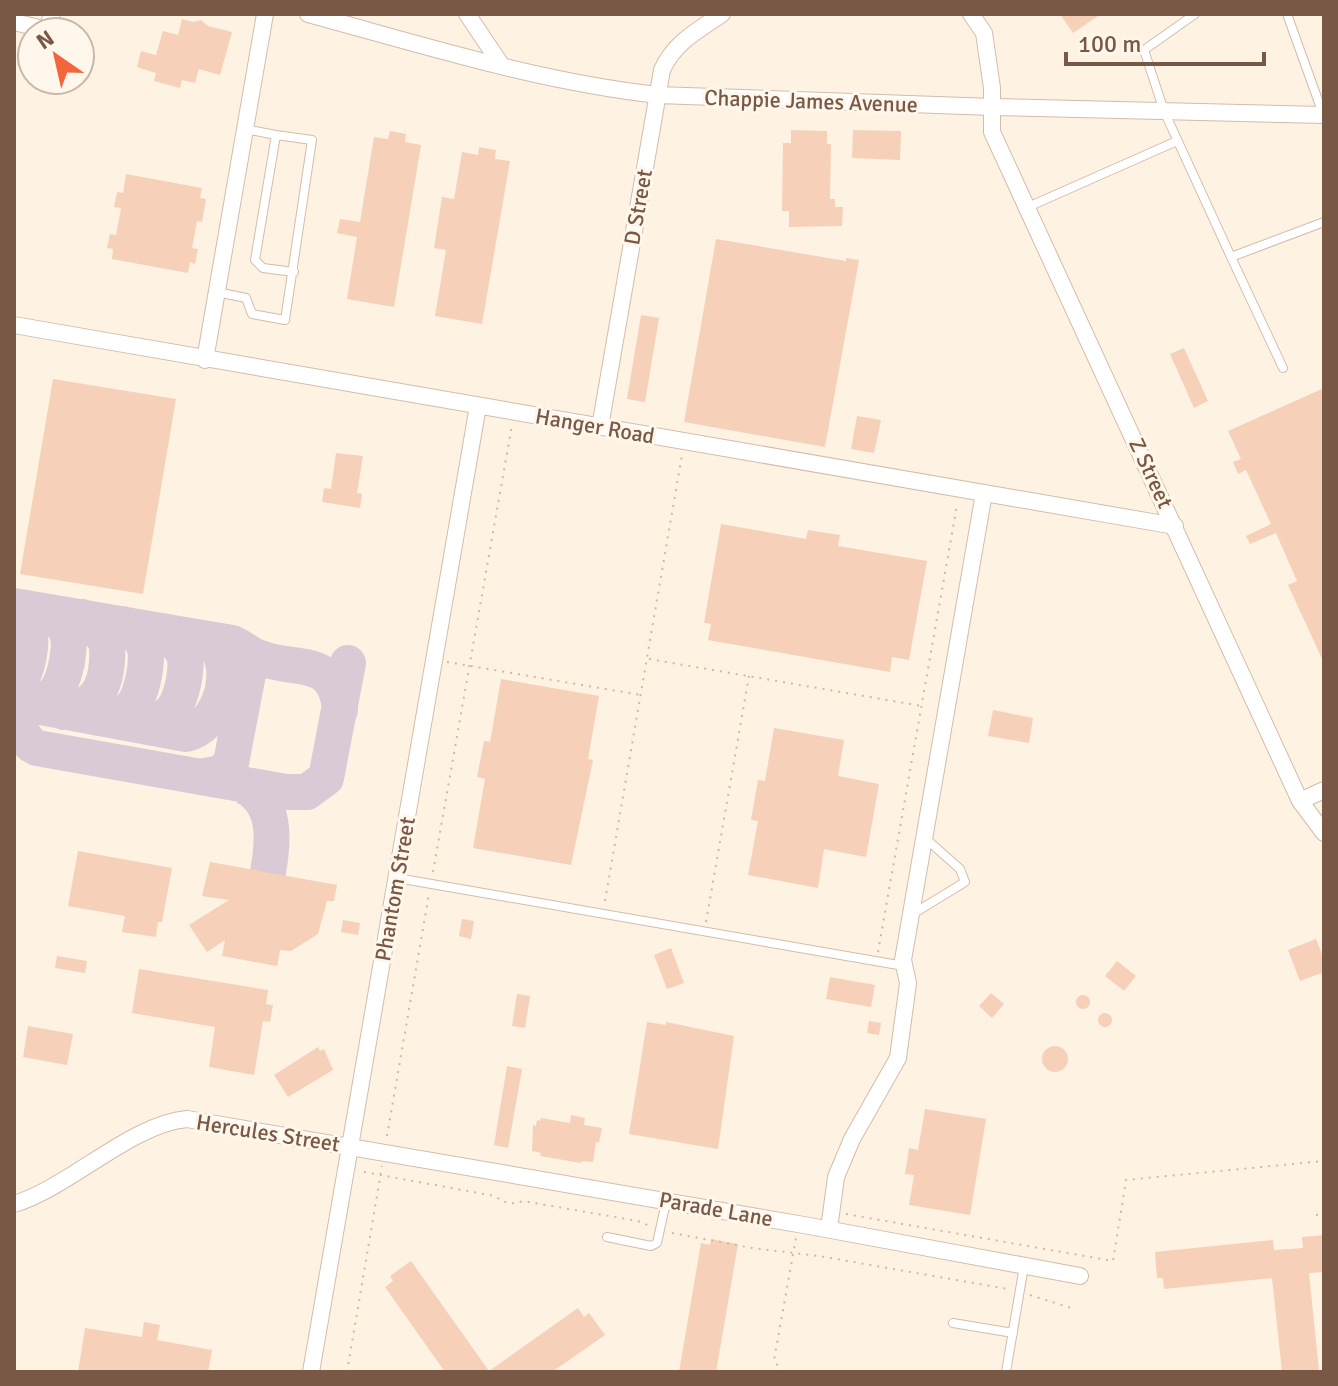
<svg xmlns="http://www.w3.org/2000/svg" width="1338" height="1386" viewBox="0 0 1338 1386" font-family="Signika,sans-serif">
<rect width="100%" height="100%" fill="#fef3e3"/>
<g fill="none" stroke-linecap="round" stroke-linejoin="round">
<!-- taxiway -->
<path stroke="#dacad6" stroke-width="36" d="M14,606L232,643C242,647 250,655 260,658C297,672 335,655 340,710
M14,607C21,612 27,619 29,628C33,645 27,677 14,689
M14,702L186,734C216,727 233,681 220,654C216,646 208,642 200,638
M29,705C55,701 62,686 67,662C68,653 70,645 68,636C65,625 57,619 48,612
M64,712C102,706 109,678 107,643L94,625L82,617
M99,718C133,718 140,700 145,670C146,662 147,654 144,646C140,635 131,630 122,624
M14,722L30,744L37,748L286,792H307L326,778L348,663
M147,726C172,718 179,705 184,680C185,671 187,663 184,655C180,645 170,637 162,631
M200,777L221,773L231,763L248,674
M240,784C277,800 274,838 268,872"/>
</g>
<!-- building -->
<path fill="#f6d0b8" d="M1060,14H1101L1073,33Z
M182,19L193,22L201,20L208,26L232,32L220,75L199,69L195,83L182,80L180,88L154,81L156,73L137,67L141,51L156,55L163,31L178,35Z
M791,130L827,131V144H831L830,199H835V207H843L842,226L789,227V211H782L783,143H791Z
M853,130L901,131L900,160L852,158Z
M390,131L406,134L405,142L421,145L394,307L347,299L357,237L337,233L340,219L360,222L374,137L388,139Z
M479,147L496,150L495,159L510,161L482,324L435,316L446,250L434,248L442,197L454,199L462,152L478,155Z
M126,174L202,188L200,198L206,199L202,222L197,221L192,248L198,249L195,264L190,262L188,273L112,259L113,249L107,248L110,234L116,235L121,208L114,207L117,192L123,193Z
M716,239L846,261V258L859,260L825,447L684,422Z
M641,315L659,318L645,402L627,399Z
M1184,348L1208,401L1194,408L1170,354Z
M53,379L176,399L143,594L20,574Z
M1324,388V663L1288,585L1297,581L1276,533L1250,544L1246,536L1271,524L1246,470L1238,474L1233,462L1241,459L1228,431Z
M857,416L881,420L874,453L851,449Z
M336,453L363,456L357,493L362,494L360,508L322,502L324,488L331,489Z
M721,524L806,539L808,530L840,535L838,546L927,561L909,660L892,657L890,672L708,640L711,624L704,623Z
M501,679L599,696L588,759L593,760L571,865L473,848L485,779L477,777L484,741L490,742Z
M993,710L1033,718L1029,743L988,736Z
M774,728L844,740L838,776L879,784L866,857L824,849L818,888L748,875L758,821L751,820L758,780L765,781Z
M78,851L172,868L162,922H158L156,937L122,932L125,916L68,906Z
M210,862L337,885L334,901H327L318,934L291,951L280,950L277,966L222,956L225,940L207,952L189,925L229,900L202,896Z
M462,919L474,921L471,939L459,936Z
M343,920L360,923L358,935L341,932Z
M1316,939L1324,959V972L1300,981L1288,950Z
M671,948L684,983L667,989L654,955Z
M57,956L87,961L85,973L55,968Z
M1117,961L1136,976L1124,991L1105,976Z
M139,969L268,990L266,1004L273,1005L270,1022L263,1021L254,1075L209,1067L215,1027L132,1013Z
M830,977L875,985L871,1007L826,999Z
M991,993L1004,1004L992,1018L979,1006Z
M517,994L530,996L525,1028L512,1026Z
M1076 1002a7 7 0 1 1 14 0a7 7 0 1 1-14 0Z
M1098 1020a7 7 0 1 1 14 0a7 7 0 1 1-14 0Z
M869,1021L881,1023L879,1035L867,1033Z
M647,1022L666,1025V1022L734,1036L718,1149L629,1134Z
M28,1026L73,1034L67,1065L23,1057Z
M1042 1059a13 13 0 1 1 26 0a13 13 0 1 1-26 0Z
M318,1047L320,1051L324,1049L333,1070L288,1097L274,1075Z
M507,1066L522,1069L508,1148L494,1145Z
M925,1109L986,1119L970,1215L909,1205L914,1175L905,1174L909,1148L918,1150Z
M571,1115L585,1118L584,1125L602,1128L599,1143L596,1142L593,1162L582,1161L581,1163L540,1156L541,1153L532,1151L533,1125L536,1126L537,1120L540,1121L541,1118L570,1123Z
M1324,1235V1272L1309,1273L1319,1371L1282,1372L1272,1278L1164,1289L1163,1278H1157L1155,1252L1273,1240L1274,1250L1303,1248L1302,1237Z
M711,1239L738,1244L716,1372H679L701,1243L710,1245Z
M411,1261L489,1371L578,1308L584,1317L589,1313L605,1335L552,1372H445L385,1287L393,1281L390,1276Z
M144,1322L160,1325L157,1340L212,1350L208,1372H78L85,1328L142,1337Z"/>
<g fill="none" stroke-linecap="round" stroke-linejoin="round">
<!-- service casing -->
<g stroke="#d3bcab" stroke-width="10">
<path id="service" d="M1195,14L1144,50L1164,111L1231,257L1324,222
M1287,14L1323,114
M245,129L276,135
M1028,207L1177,141
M1231,257L1283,368
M217,292L246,298L252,314L285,320L312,140L276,135L255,260L263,268L294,272
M397,878L904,966
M911,915L965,882L960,869L924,837
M607,1237L651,1246L657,1243L666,1202
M953,1323L1013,1333
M1006,1372L1024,1266"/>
</g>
<!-- minor casing -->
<g stroke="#d3bcab" stroke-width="18">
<path id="minor" d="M308,14C423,45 539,82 658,95L993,107L1324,115
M467,14L502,66
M971,14L984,33L992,88V132L1300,801L1324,833
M14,22L47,30L52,14
M14,325L1175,526
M205,360L265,14
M600,427L662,70C674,43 698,30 722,14
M1300,801L1324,790
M14,1204C70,1187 131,1124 187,1119L804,1225L1080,1276
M829,1229L836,1177L852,1139L898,1058L908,983L903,960L984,493
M311,1372L478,406"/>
</g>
<!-- path -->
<path stroke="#dbb49b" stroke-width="2" stroke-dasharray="2 6" stroke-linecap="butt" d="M649,659L922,706
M447,662L641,695
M433,872L512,425
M605,901L682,455
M706,922L749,676
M878,952L957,505
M387,1136L429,894
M364,1172L495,1196C505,1204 512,1205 523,1201L638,1221L650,1226
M846,1214L1113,1261L1126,1180L1324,1161
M1316,1215L1324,1214
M672,1233L752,1248L819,1256L1008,1289
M1030,1295L1074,1309
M347,1372L382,1166
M782,1372L774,1360L796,1238"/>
<!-- service -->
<use href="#service" stroke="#fff" stroke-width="8"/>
<!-- minor -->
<use href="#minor" stroke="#fff" stroke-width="16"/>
</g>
<g text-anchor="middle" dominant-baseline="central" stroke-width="6" stroke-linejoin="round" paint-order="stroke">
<!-- street labels -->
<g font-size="22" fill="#795846" stroke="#fff7eb">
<text transform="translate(811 101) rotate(2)">Chappie James Avenue</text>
<text transform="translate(638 207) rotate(-80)">D Street</text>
<text transform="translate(595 426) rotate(10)">Hanger Road</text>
<text transform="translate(1151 473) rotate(65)">Z Street</text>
<text transform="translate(395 889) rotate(-80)">Phantom Street</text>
<text transform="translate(268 1133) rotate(9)">Hercules Street</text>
<text transform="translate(716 1209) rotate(10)">Parade Lane</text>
</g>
</g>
<!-- border -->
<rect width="1338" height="1386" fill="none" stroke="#795846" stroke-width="32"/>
<!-- north arrow -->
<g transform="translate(56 56) rotate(326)"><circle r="38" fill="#fff7eb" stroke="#c9b7a9" stroke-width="2"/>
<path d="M0-6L14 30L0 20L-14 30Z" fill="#f3653d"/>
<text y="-12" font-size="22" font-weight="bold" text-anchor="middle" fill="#795846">N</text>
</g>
<!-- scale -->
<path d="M1066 52v12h198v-12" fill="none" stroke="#795846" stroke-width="4"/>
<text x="1078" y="52" font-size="24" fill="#795846" stroke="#fff7eb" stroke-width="6" paint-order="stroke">100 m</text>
</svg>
